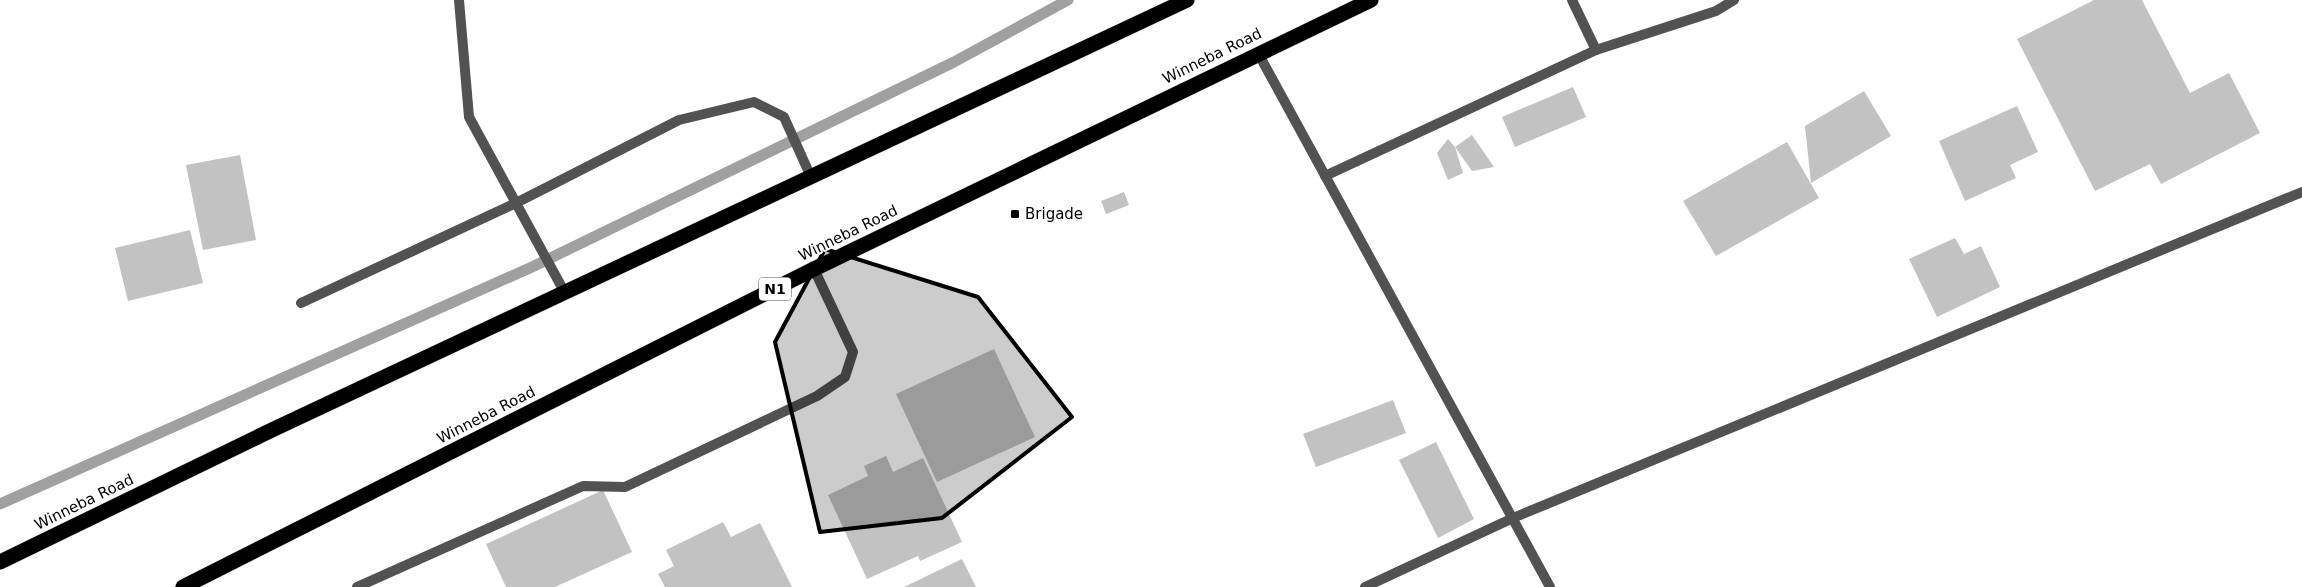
<svg xmlns="http://www.w3.org/2000/svg" width="2302" height="587" viewBox="0 0 2302 587" font-family="'DejaVu Sans',sans-serif">
<rect width="100%" height="100%" fill="#fff"/>
<g fill="none" stroke-linecap="round" stroke-linejoin="round">
<path stroke="#a0a0a0" stroke-width="11" d="M0 504 532 267 954 62 1068 0"/>
</g>
<g fill="#c2c2c2">
<path d="M2094 0H2142L2190 93 2229 73 2260 133 2161 184 2150 164 2095 191 2017 39Z"/>
<path d="M1573 87 1586 117 1515 147 1502 117Z"/>
<path d="M1864 91 1891 136 1811 183 1805 126Z"/>
<path d="M2017 106 2038 152 2010 165 2016 178 1965 201 1939 141Z"/>
<path d="M1472 135 1494 167 1472 171 1455 147Z"/>
<path d="M1448 139 1455 147 1463 173 1448 180 1437 153Z"/>
<path d="M1787 142 1819 198 1716 256 1683 201Z"/>
<path d="M240 155 256 240 203 250 186 165Z"/>
<path d="M1124 192 1129 205 1106 214 1101 201Z"/>
<path d="M190 230 203 283 128 301 115 248Z"/>
<path d="M1955 238 1964 254 1981 246 2000 287 1937 317 1909 259Z"/>
<path d="M994 349 1035 437 937 482 896 394Z"/>
<path d="M1393 400 1406 433 1316 467 1303 434Z"/>
<path d="M1436 442 1474 519 1438 538 1399 460Z"/>
<path d="M886 456 893 472 923 458 962 542 920 561 918 556 867 579 828 495 868 476 864 466Z"/>
<path d="M603 490 632 552 555 587H506L486 544Z"/>
<path d="M723 522 731 537 760 523 792 587H665L658 574 674 566 666 550Z"/>
<path d="M962 559 976 587H904Z"/>
</g>
<g fill="none" stroke-linecap="round" stroke-linejoin="round">
<defs>
<g id="highway">
<path d="M0 562 274 429 1187 0"/>
<path d="M183 587 814 269 1371 0"/>
</g>
</defs>
<use href="#highway" stroke="#dbdbdb" stroke-width="16"/>
<g stroke="#525252" stroke-width="10">
<path d="M459 0 469 117 565 293"/>
<path d="M1572 0 1596 50"/>
<path d="M1325 176 1596 50 1716 11 1734 0"/>
<path d="M301 303 516 203 679 120 754 102 784 117 811 177"/>
<path d="M357 587 583 486 625 487 817 396 845 377 853 352 814 269"/>
</g>
<g stroke="#525252" stroke-width="10">
<path d="M1258 53 1550 587"/>
<path d="M1365 587 1513 518 2302 192"/>
</g>
<use href="#highway" stroke="#000" stroke-width="15"/>
</g>
<path fill="#000" fill-opacity="0.2" stroke="#000" stroke-width="4" stroke-linejoin="round" d="M825 249 978 297 1072 417 942 518 820 532 775 342Z"/>
<rect fill="#000" stroke="#fff" stroke-width="2" x="1010" y="209" width="10" height="10" rx="2.5"/>
<g text-anchor="middle" dominant-baseline="central" stroke-width="4" stroke-linejoin="round" paint-order="stroke">
<rect fill="#fff" stroke="#4c4c4c" stroke-width="1" x="759" y="277.5" width="32" height="23" rx="4"/>
<g font-size="14" font-weight="bold" fill="#000">
<text x="775" y="289">N1</text>
</g>
<g font-size="15" fill="#000" stroke="#fff">
<text transform="translate(1212 56) rotate(-26)">Winneba Road</text>
<text transform="translate(848 233) rotate(-26)">Winneba Road</text>
<text transform="translate(486 415) rotate(-27)">Winneba Road</text>
<text transform="translate(84 502) rotate(-26)">Winneba Road</text>
</g>
<g font-size="15" fill="#000" stroke="#fff" text-anchor="start">
<text x="1025" y="214">Brigade</text>
</g>
</g>
</svg>
